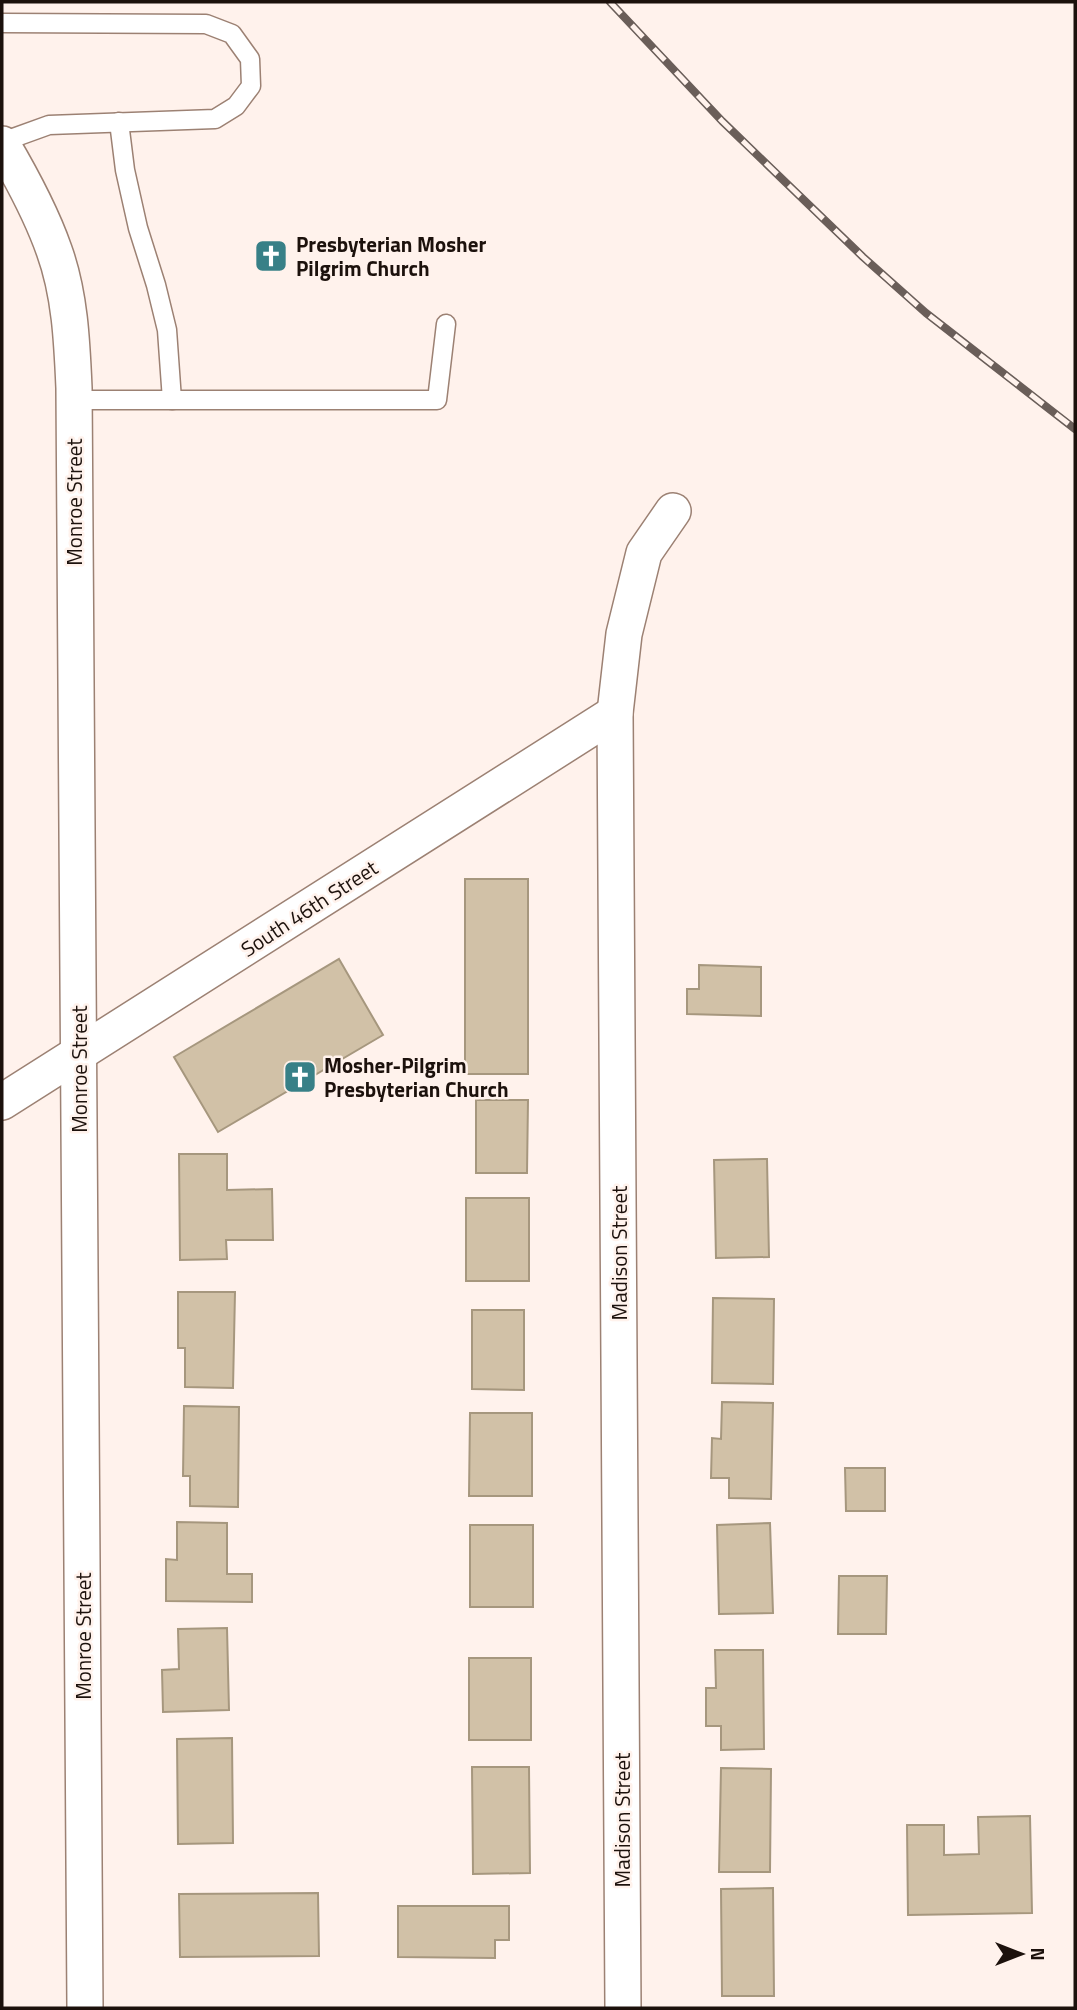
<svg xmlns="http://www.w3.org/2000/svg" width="1077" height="2010" viewBox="0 0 1077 2010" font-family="'Titillium Web',sans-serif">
<rect width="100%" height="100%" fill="#fff2ec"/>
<g fill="#d1c1a7" stroke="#a6977e" stroke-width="2">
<rect x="465" y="879" width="63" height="195"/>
<path d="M339 959 383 1035 218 1132 174 1057Z"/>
<path d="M699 965 761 967V1016L687 1014V989H699Z"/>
<path d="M476 1100H528L527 1173H476Z"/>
<path d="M179 1154H227V1190L272 1189 273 1240H226L227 1259 180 1260Z"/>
<path d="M767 1159 769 1257 716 1258 714 1160Z"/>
<rect x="466" y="1198" width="63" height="83"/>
<path d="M178 1292H235L233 1388 185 1387V1348H178Z"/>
<path d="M713 1298 774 1299 773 1384 712 1383Z"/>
<path d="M472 1310H524V1390L472 1389Z"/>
<path d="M722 1402 773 1403 771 1499 729 1498V1478H711L712 1438 721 1439Z"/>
<path d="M184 1406 239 1407 238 1507 190 1506V1476H183Z"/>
<path d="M470 1413H532V1496H469Z"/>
<path d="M845 1468H885V1511H846Z"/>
<path d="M177 1522 227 1523V1574H252V1602L166 1601V1559L177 1560Z"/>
<path d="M770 1523 773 1613 719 1614 717 1525Z"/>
<rect x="470" y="1525" width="63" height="82"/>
<path d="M839 1576H887L886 1634H838Z"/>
<path d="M227 1628 229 1710 163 1712 162 1670 179 1669 178 1629Z"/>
<path d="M715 1650H763L764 1749 721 1750V1726H706V1688H716Z"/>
<rect x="469" y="1658" width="62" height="82"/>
<path d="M232 1738 233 1843 178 1844 177 1739Z"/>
<path d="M472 1767H529L530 1873 473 1874Z"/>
<path d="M721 1768 771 1769 770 1872H719Z"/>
<path d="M1030 1816 1032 1913 908 1915 907 1825H944V1855L979 1854 978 1817Z"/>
<path d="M773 1888 774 1996H722L721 1889Z"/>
<path d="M318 1893 319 1956 180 1957 179 1894Z"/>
<path d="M398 1906H509V1940H495V1958L398 1957Z"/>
</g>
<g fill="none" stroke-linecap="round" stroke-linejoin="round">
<defs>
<g id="service">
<path d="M2 23 206 24 232 34 250 59 251 86 236 106 215 119 49 125 2 142"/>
<path d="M119 122 125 170 138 228 156 285 167 330 172 400"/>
<path d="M74 400H437L446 324"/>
</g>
<g id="minor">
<path d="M2 144C22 178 41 213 54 250 70 294 72 342 74 388L85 2008"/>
<path d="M2 1102 615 713"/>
<path d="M623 2008 615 713 624 634 644 553 673 511"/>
</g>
</defs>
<use href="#service" stroke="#9c8173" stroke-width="21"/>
<use href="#minor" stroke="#9c8173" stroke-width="38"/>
<use href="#service" stroke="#fff" stroke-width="18"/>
<use href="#minor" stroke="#fff" stroke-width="35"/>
<defs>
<path id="rail" d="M610 2 722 121 863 257 926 313 1075 429"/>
</defs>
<use href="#rail" stroke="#6a5e59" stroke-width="8"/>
<use href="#rail" stroke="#fff2ec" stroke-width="5" stroke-dasharray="16" stroke-linecap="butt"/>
</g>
<defs>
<symbol id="church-square" viewBox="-11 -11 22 22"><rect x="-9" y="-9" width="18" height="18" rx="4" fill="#388087" stroke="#fff2ec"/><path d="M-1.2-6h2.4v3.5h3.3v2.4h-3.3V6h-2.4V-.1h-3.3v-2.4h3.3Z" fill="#fff"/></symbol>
</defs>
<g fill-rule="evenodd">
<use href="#church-square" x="252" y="237" width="38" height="38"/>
<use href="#church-square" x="281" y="1058" width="38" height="38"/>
</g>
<g text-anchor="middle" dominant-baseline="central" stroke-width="5" stroke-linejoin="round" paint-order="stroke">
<g font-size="21" font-weight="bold" fill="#1c110c" stroke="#fff2ec" text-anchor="start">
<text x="296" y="244">Presbyterian Mosher<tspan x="296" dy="24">Pilgrim Church</tspan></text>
<text x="324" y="1065">Mosher-Pilgrim<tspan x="324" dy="24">Presbyterian Church</tspan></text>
</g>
<g font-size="21" fill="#1c110c" stroke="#fff2ec">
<text transform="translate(74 502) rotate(-90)">Monroe Street</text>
<text transform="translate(309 908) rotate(-33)">South 46th Street</text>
<text transform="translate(79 1069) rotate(-90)">Monroe Street</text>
<text transform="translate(619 1253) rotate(-90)">Madison Street</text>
<text transform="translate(83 1636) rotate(-90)">Monroe Street</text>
<text transform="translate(622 1820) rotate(-90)">Madison Street</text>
</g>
</g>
<rect width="1077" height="2010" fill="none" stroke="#1c110c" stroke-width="7"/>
<g transform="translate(1021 1954) rotate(90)" stroke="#fff2ec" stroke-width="5" paint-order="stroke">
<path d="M0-5L12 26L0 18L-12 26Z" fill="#1c110c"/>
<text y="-10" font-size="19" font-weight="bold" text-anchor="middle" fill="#1c110c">N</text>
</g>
</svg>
